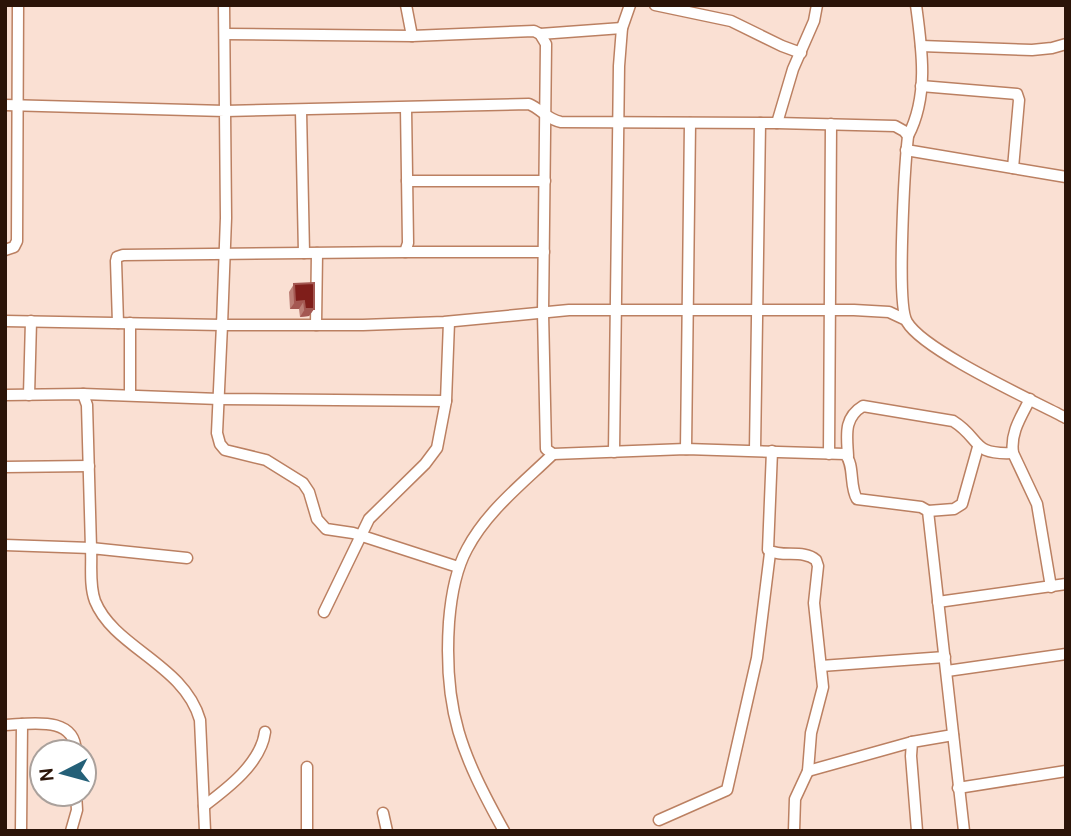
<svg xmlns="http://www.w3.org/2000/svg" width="1071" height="836" viewBox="0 0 1071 836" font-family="Cabin,sans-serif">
<rect width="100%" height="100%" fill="#fae0d3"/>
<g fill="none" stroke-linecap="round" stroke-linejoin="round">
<defs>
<g id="minor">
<path d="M224 5 225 111 529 104C541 109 548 120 561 122L777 123 895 126 904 131 908 136C905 164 896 304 907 322 924 351 1032 400 1066 418"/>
<path d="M406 5 412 36"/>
<path d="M655 5 731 21 782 46 801 53"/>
<path d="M225 34 412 36 534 31 540 34 546 44 543 313 546 449 553 454 686 449 845 454C855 465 849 486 857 499L921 507 928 511 964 831"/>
<path d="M540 34 622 28"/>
<path d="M921 46 1032 50 1052 48 1066 44"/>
<path d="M921 86 1017 94 1019 100 1013 168"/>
<path d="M5 105 225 111 226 218 222 325 5 321"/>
<path d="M301 111 304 253"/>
<path d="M777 123 793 69 814 21 817 5"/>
<path d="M908 136C929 96 922 49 916 5"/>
<path d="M906 150 1066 177"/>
<path d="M407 181H545"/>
<path d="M5 250 14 247 17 241 18 5"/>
<path d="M405 252H544"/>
<path d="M118 323 116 261 117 257 123 255 405 252 408 243 406 108"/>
<path d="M316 325 317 253"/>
<path d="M83 394 219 399 446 401"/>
<path d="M130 394V323"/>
<path d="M5 395 83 394 87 405 91 548 5 545"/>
<path d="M29 395 31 321"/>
<path d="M1030 399C1021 417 1010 433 1013 453L1037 504 1051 587"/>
<path d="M686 449 690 123"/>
<path d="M755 450 760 123"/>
<path d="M772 451 768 550C782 558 803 549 816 560L818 566 814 603 823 687 811 733 808 771 795 799 794 831"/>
<path d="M614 452 619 66 622 28 630 5"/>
<path d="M829 454 831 124"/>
<path d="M848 456C847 436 843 418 863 406L953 421C982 439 970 455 1013 453"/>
<path d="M5 467 89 466"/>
<path d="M928 511 954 509 962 504 978 447"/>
<path d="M187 558 91 548C92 565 89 585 95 601 114 648 184 664 200 720L205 831"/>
<path d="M458 567 353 533 326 529 317 519 309 492 303 483 266 460 225 450 220 444 217 433 222 325H363L444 322 569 310H854L889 312 904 319"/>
<path d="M938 602 1066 584"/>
<path d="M324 612 369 519 425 464 437 448 446 401 449 322"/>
<path d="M821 666 945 657"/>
<path d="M947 671 1066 654"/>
<path d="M5 725C31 724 75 715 76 752"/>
<path d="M808 771 912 742"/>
<path d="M958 788 1066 771"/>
<path d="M204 806C228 788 261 763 265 732"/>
<path d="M383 813 387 831"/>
<path d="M659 820 727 790 757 658 770 553"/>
<path d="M21 831 22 724"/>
<path d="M71 831 77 810 76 794"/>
<path d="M307 831V767"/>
<path d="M504 831C462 755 443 711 449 622 451 597 455 571 467 549 487 511 522 484 553 454"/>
<path d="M917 831 911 756 912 742 953 735"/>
</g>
</defs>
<use href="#minor" stroke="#bb8062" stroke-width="13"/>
<use href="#minor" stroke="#fff" stroke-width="10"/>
</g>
<path fill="#bc7f76" d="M294 284 314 309 309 316 300 317 299 309H290L289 292Z"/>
<g fill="#a45852">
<path d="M304 301 299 309H290L295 302Z"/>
<path d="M305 309H314L309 316 300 317Z"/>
</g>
<path fill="#7f1e1a" stroke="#a45852" stroke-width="2" d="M314 283V309H305L304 301 295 302 294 284Z"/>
<rect width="1071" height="836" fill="none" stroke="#2b1408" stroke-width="14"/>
<g transform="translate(63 773) rotate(264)"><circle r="33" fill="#ffffff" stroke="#aaa19c" stroke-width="2"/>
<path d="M0-5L12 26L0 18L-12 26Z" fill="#246078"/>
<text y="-10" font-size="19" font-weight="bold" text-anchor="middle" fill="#2b1408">N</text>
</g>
</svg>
